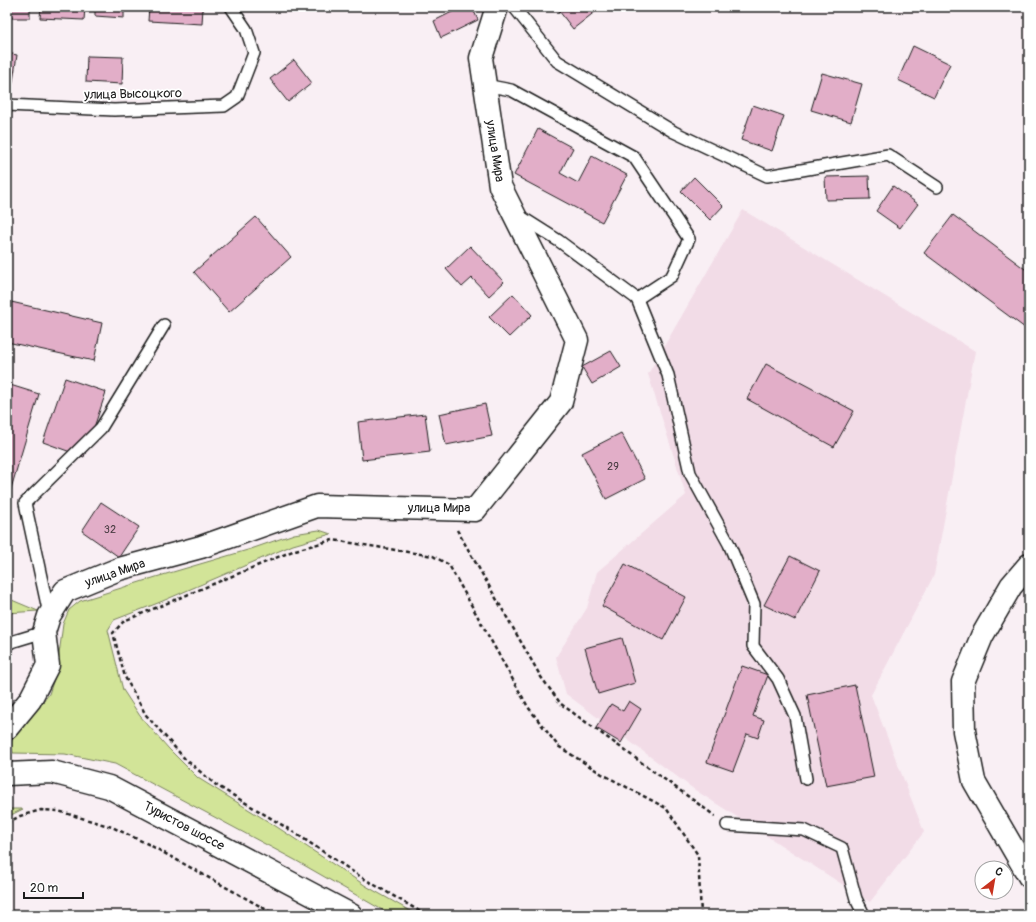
<svg xmlns="http://www.w3.org/2000/svg" width="1036" height="922" viewBox="0 0 1036 922" font-family="Pangolin,sans-serif">
<rect width="100%" height="100%" fill="#f9eff4"/>
<filter id="ink" filterUnits="userSpaceOnUse"><feTurbulence type="fractalNoise" baseFrequency=".025" numOctaves="2"/><feDisplacementMap in="SourceGraphic" scale="8" xChannelSelector="R" yChannelSelector="G"/><feConvolveMatrix kernelMatrix="1 2 1 2 8 2 1 2 1" color-interpolation-filters="sRGB"/></filter>
<g filter="url(#ink)">
<path fill="#f2dce7" d="M743 210 975 351 934 575 871 695 924 832 870 902 695 790 566 694 556 657 587 608 597 572 686 495 648 374Z"/>
<g fill="#d2e498" stroke="#77805a">
<path d="M319 530 331 534 293 545 158 603 114 620 108 630 123 690 140 716 169 749 198 778 277 827 366 886 417 915H391L295 860 115 764 65 754 13 753 11 745 12 740 36 711 49 694 57 670 63 624 69 610 80 601 156 577 251 549 294 534Z"/>
<path d="M7 598 38 611 7 613Z"/>
<path d="M7 809H23L7 817Z"/>
</g>
<g fill="#e2aec8" stroke="#1c1c1c">
<rect x="7" y="7" width="23" height="11"/>
<path d="M41 7H85L84 20 40 18Z"/>
<path d="M95 7H124V18L95 16Z"/>
<path d="M149 7H203L202 24 148 21Z"/>
<path d="M452 7H472L478 20 441 38 434 21 454 11Z"/>
<path d="M556 7H601L573 29Z"/>
<path d="M913 46 950 64 934 97 898 80Z"/>
<path d="M7 53 17 55 12 88 7 87Z"/>
<path d="M87 56 123 57 122 84 86 82Z"/>
<path d="M294 60 312 83 288 102 270 79Z"/>
<path d="M822 73 862 84 851 122 811 110Z"/>
<path d="M753 105 784 116 772 151 741 140Z"/>
<path d="M538 129 573 148 560 173 578 183 592 156 627 175 602 222 514 175Z"/>
<path d="M869 176 870 199 826 200 825 177Z"/>
<path d="M694 177 723 206 710 220 681 191Z"/>
<path d="M893 186 918 204 900 228 876 211Z"/>
<path d="M953 215 1029 272V331L924 253Z"/>
<path d="M256 217 291 257 229 312 194 272Z"/>
<path d="M470 246 504 282 489 296 472 278 462 287 446 269Z"/>
<path d="M513 294 532 315 509 337 489 317Z"/>
<path d="M7 301 102 323 94 361 7 342Z"/>
<path d="M611 351 621 367 592 384 582 367Z"/>
<path d="M766 364 854 411 834 447 747 399Z"/>
<path d="M65 378 106 392 84 457 43 442Z"/>
<path d="M7 384 39 394 7 502Z"/>
<path d="M485 404 492 436 446 445 439 414Z"/>
<path d="M425 414 430 452 362 460 358 422Z"/>
<path d="M621 433 645 479 606 499 582 453Z"/>
<path d="M101 502 139 527 119 557 82 531Z"/>
<path d="M790 556 820 571 795 620 764 605Z"/>
<path d="M625 564 686 597 663 640 602 606Z"/>
<path d="M622 638 635 683 598 694 585 648Z"/>
<path d="M742 666 768 675 753 716 764 720 758 738 747 734 733 771 707 762Z"/>
<path d="M855 685 874 777 826 786 807 695Z"/>
<path d="M629 701 641 709 621 743 596 728 611 704 623 711Z"/>
</g>
<g fill="none" stroke-linecap="round" stroke-linejoin="round">
<defs>
<g id="lane">
<path d="M514 7 557 61 674 132 767 176 888 155 937 187"/>
<path d="M485 85 511 90 634 157 689 239 672 276 637 299"/>
<path d="M7 105 114 110 224 106 237 97 254 53 246 29 231 7"/>
<path d="M518 215 559 241 637 299 668 375 690 473 729 544 754 604 753 646 778 679 795 716 806 779"/>
<path d="M49 614 25 503 101 428 164 325"/>
<path d="M7 645 11 642 44 632"/>
<path d="M727 825 804 830 842 848 856 899 864 915"/>
</g>
<path id="street" d="M7 728 30 700 48 665 44 632 49 616 65 591 119 569 201 547 317 506 475 510 561 402 577 340 500 186 481 58 497 7"/>
<g id="secondary">
<path d="M1029 565 1011 586 982 636 963 682 964 731 974 781 1029 876"/>
<path d="M7 774 52 772 109 787 351 915"/>
</g>
</defs>
<use href="#lane" stroke="#1c1c1c" stroke-width="14"/>
<use href="#street" stroke="#1c1c1c" stroke-width="25"/>
<use href="#secondary" stroke="#1c1c1c" stroke-width="25"/>
<g stroke="#1c1c1c" stroke-width="2.5" stroke-dasharray="4 3" stroke-linecap="butt">
<path d="M457 530 541 677 561 704 715 816"/>
<path d="M7 823 20 816 41 810 58 811 112 827 148 844 276 915"/>
<path d="M426 915 361 877 292 831 216 785 185 759 146 715 125 677 113 633 124 621 295 550 333 540 433 556 449 565 528 707 558 746 602 774 666 808 698 855 701 915"/>
</g>
<use href="#lane" stroke="#fff" stroke-width="11"/>
<use href="#street" stroke="#fff" stroke-width="22"/>
<use href="#secondary" stroke="#fff" stroke-width="22"/>
</g>
</g>
<g text-anchor="middle" dominant-baseline="central" stroke-width="3.5" stroke-linejoin="round" paint-order="stroke">
<g font-size="11" fill="#4e4047">
<text x="613" y="466">29</text>
<text x="110" y="529">32</text>
</g>
<g font-size="13" fill="#1c1c1c" stroke="#fff">
<text transform="translate(133 94) rotate(-1)">улица Высоцкого</text>
<text transform="translate(495 151) rotate(81)">улица Мира</text>
<text x="439" y="508">улица Мира</text>
<text transform="translate(115 573) rotate(-19)">улица Мира</text>
<text transform="translate(184 826) rotate(28)">Туристов шоссе</text>
</g>
</g>
<rect width="1036" height="922" fill="none" stroke="#fff" stroke-width="24"/>
<rect x="12" y="12" width="1012" height="898" fill="none" stroke="#1c1c1c" stroke-width="1.5" filter="url(#ink)"/>
<g transform="translate(994 880) rotate(31)"><circle r="19" fill="#ffffff" stroke="#a4a4a4"/>
<path d="M0-3L7 15L0 10L-7 15Z" fill="#c8321e"/>
<text y="-6" font-size="11" font-weight="bold" text-anchor="middle" fill="#1c1c1c">С</text>
</g>
<path d="M24 892v6h59v-6" fill="none" stroke="#1c1c1c" stroke-width="2"/>
<text x="30" y="892" font-size="12" fill="#1c1c1c" stroke="#ffffff" stroke-width="3" paint-order="stroke">20 m</text>
</svg>
